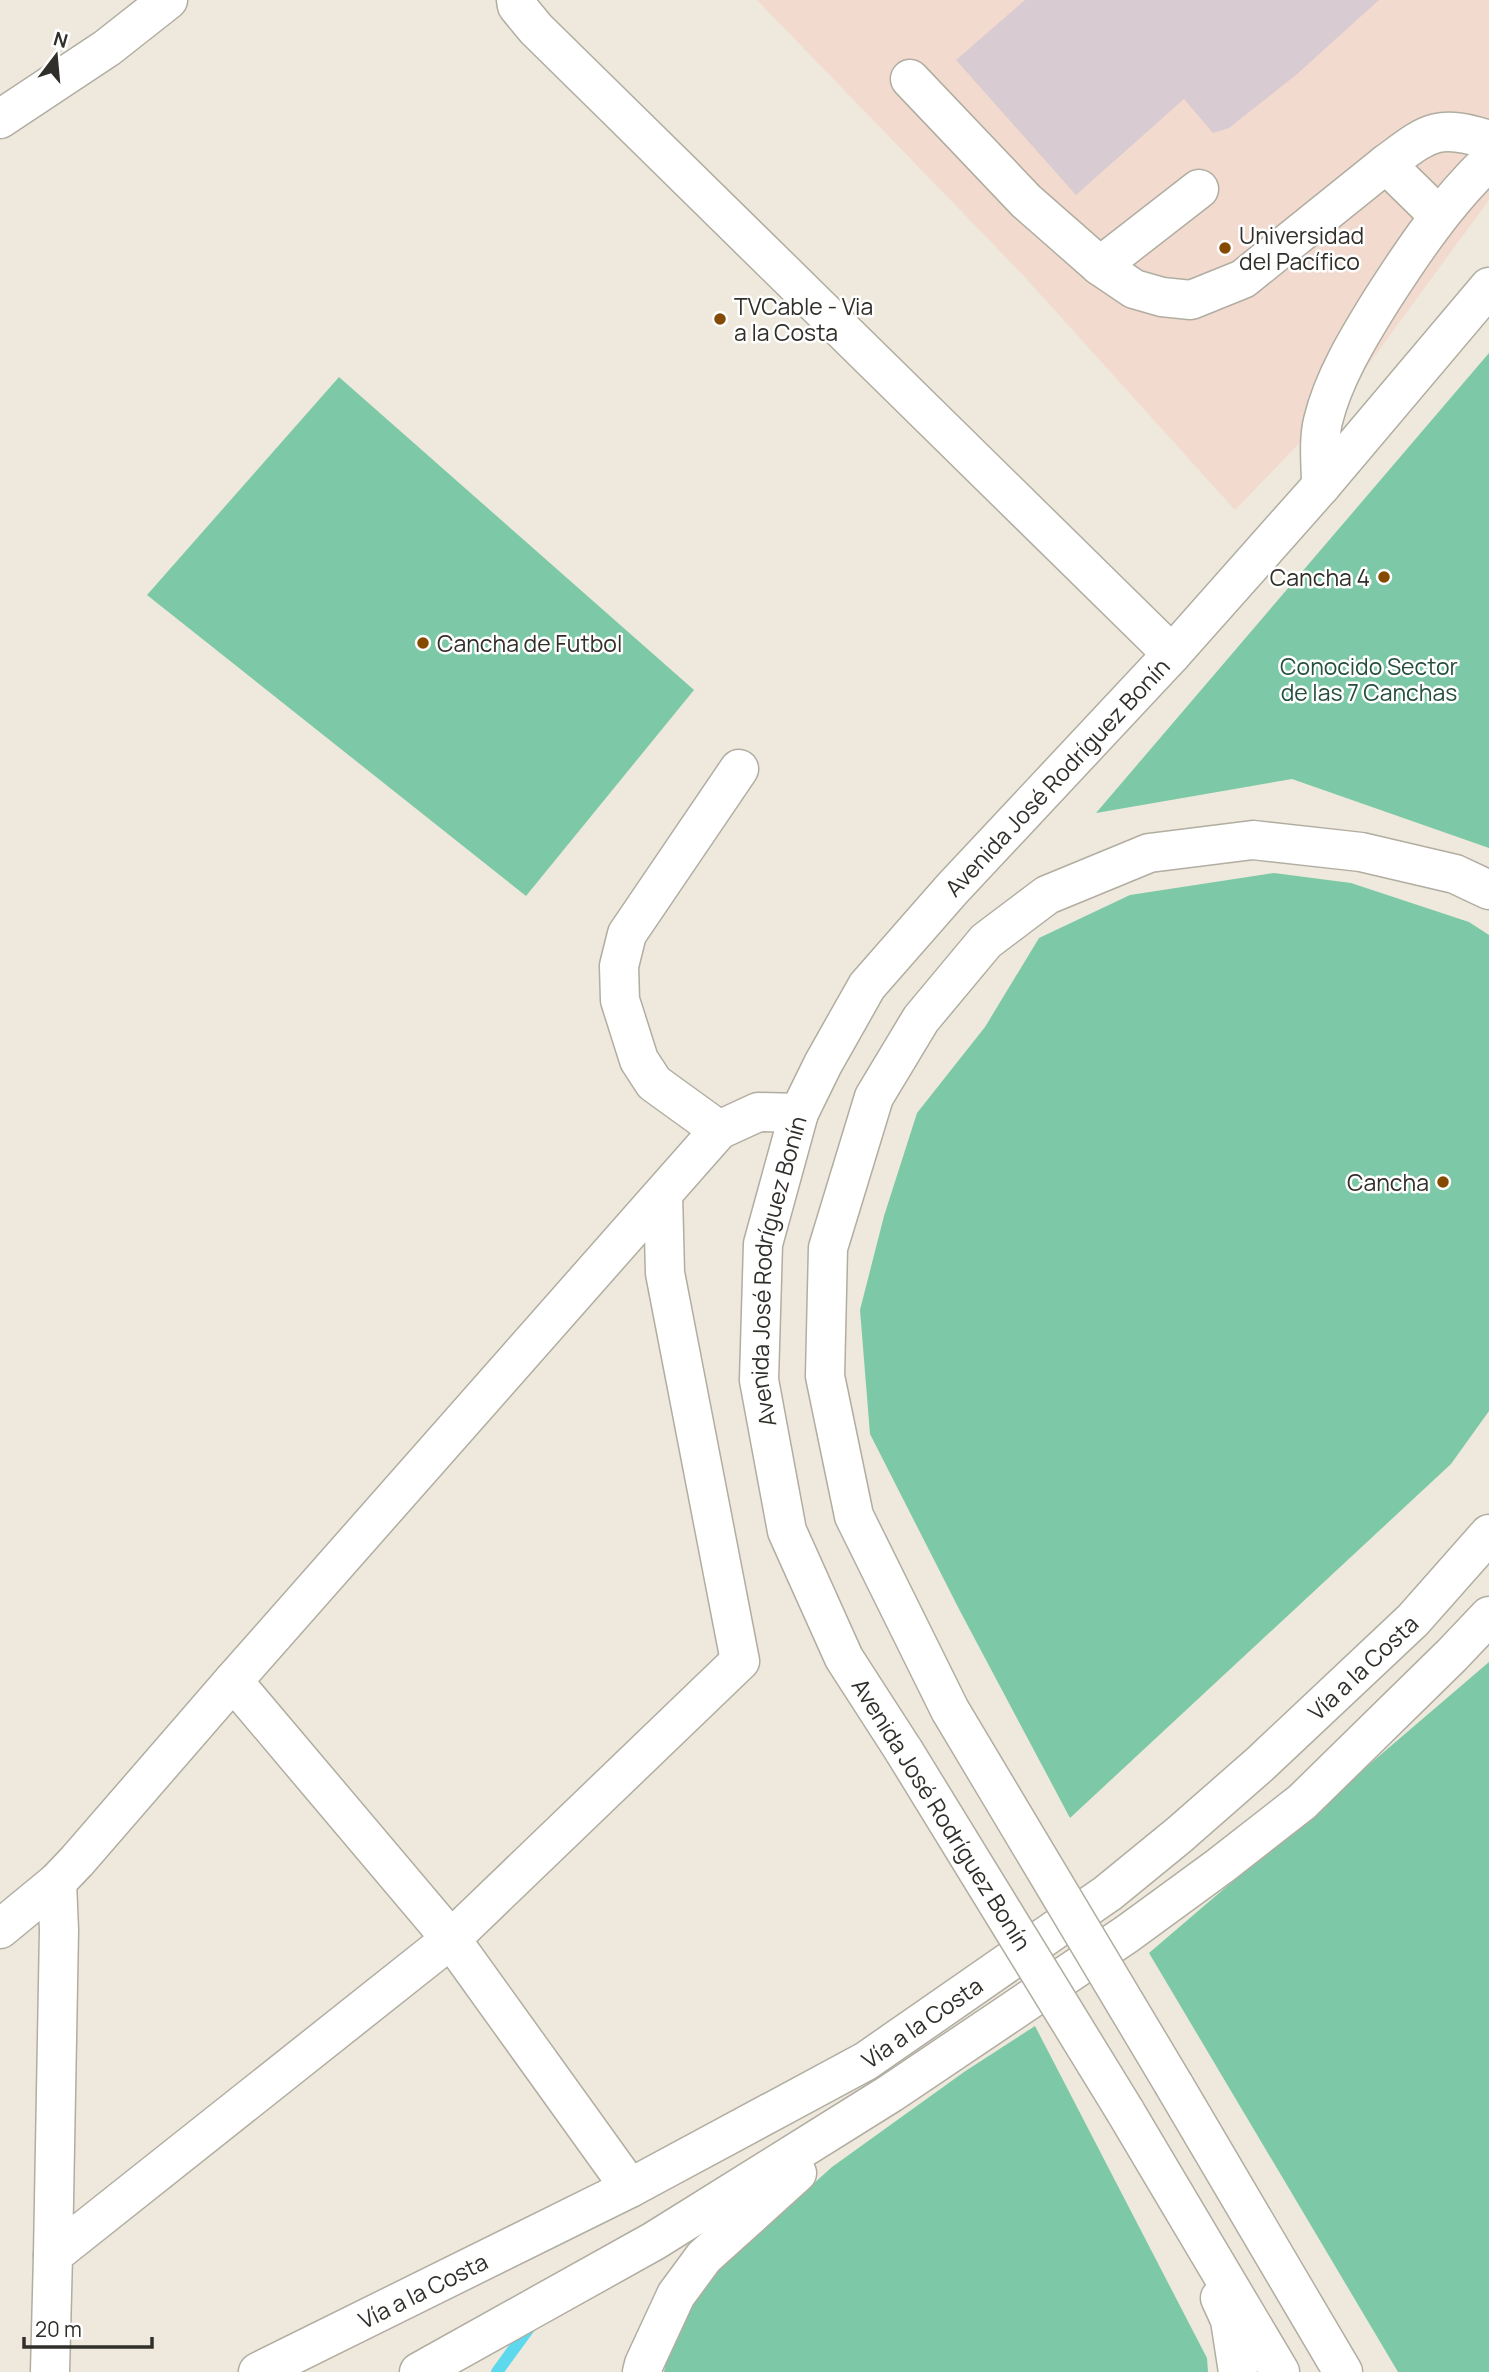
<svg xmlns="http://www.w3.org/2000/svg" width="1489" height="2372" viewBox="0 0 1489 2372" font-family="Manrope,sans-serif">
<rect width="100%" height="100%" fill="#eee9dc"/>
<path fill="#f2dacf" d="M757 0H1489V200L1346 395 1235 510 1021 273Z"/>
<g fill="#7dc9a7">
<path d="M1489 353V848L1292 779 1096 813Z"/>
<path d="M339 377 694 690 526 896 147 595Z"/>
<path d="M1274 873 1351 883 1469 922 1489 935V1411L1451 1464 1070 1818 960 1611 870 1434 860 1310 884 1216 917 1113 985 1027 1039 938 1130 895Z"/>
<path d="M1489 1662V2372H1398L1149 1953Z"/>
<path d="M1035 2026 1207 2358 1208 2372H664L671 2337 707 2279 832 2167 964 2072Z"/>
</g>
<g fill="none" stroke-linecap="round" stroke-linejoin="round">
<path stroke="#5dd8ed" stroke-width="12" d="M497 2372 532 2324"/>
</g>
<path fill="#d9cbd2" d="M1025 0H1379L1296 75 1229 128 1213 133 1184 99 1076 195 956 60Z"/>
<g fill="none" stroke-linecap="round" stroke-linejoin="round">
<defs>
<g id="minor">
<path d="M516 0 517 6 536 29 1172 654"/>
<path d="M910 79 1026 201 1100 266 1134 289 1162 297 1191 300 1243 279 1386 164"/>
<path d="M1439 216 1386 164C1428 133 1436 123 1489 140"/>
<path d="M1100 266 1199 189"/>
<path d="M1321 486C1321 465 1318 441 1323 421 1333 379 1358 338 1381 301 1413 251 1446 202 1489 161"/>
<path d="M719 1130 654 1083 639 1060 620 1000 619 966 627 934 739 769"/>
<path d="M233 1681 451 1939 630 2188"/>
<path d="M53 2255 59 1930 57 1882"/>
<path d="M50 2372 53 2255 451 1939 740 1661 665 1273 663 1194"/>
</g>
<g id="major">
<path d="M950 1710 854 1516 825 1376 828 1248 874 1097 921 1019 986 941 1047 895 1149 853 1253 840 1361 852 1455 874 1489 890"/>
<path id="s1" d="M904 1751 844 1658 787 1531 759 1380 763 1244 799 1113 823 1064 867 986 952 889 1172 654 1321 486 1489 287"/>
<path d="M0 1929 57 1882 77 1861 233 1681 719 1130 758 1112 799 1113"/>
<path d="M1174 2085 1343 2372"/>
<path d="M1125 2111 1280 2372"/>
<path d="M1220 2298 1230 2320 1238 2372"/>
<path id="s2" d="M258 2372 630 2188 866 2061 1108 1893 1179 1835 1260 1764 1413 1620 1489 1534"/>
<path d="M419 2372 654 2241 891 2093 1127 1934 1220 1866 1302 1802 1452 1655 1489 1616"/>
<path d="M642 2372 644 2364 676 2295 704 2257 797 2173"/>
</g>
<path id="highway" d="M0 119 107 48 168 0"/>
</defs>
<use href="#minor" stroke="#b1ada1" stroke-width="41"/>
<use href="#major" stroke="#b1ada1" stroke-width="41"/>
<use href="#highway" stroke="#b1ada1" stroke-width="41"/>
<use href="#minor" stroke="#fff" stroke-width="38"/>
<use href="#major" stroke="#fff" stroke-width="38"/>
<use href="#highway" stroke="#fff" stroke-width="38"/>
<defs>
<g id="major-bridge">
<path d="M950 1710 1174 2085"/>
<path d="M904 1751 1125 2111"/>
</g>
</defs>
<use href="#major-bridge" stroke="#b1ada1" stroke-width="41" stroke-linecap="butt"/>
<use href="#major-bridge" stroke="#fff" stroke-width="38"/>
</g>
<g fill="#844a00" stroke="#fff" stroke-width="2.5">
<circle cx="1225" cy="248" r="7"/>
<circle cx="720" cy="319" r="7"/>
<circle cx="1384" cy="577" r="7"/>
<circle cx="423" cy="643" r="7"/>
<circle cx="1443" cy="1182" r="7"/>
</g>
<g text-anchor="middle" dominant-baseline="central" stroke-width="5" stroke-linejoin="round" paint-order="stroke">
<g font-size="23" fill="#312f2a" stroke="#fff" text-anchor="start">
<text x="1239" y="235">Universidad<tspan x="1239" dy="26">del Pacífico</tspan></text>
<text x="734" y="306">TVCable - Via<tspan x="734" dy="26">a la Costa</tspan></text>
<text x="1370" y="577" text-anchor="end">Cancha 4</text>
<text x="437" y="643">Cancha de Futbol</text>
<text x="1429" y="1182" text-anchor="end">Cancha</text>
</g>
<g font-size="23" fill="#254f3d" stroke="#fff">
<text x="1369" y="666">Conocido Sector<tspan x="1369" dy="26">de las 7 Canchas</tspan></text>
</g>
<g font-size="23" fill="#312f2a" stroke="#fff">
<text stroke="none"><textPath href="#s1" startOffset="1102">Avenida José Rodríguez Bonín</textPath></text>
<text stroke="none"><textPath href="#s1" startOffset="514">Avenida José Rodríguez Bonín</textPath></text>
<text stroke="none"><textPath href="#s2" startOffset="1318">Vía a la Costa</textPath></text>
<text transform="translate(942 1814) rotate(58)">Avenida José Rodríguez Bonín</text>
<text stroke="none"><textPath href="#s2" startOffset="751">Vía a la Costa</textPath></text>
<text stroke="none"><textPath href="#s2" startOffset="184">Vía a la Costa</textPath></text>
</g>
</g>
<g transform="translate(56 56) rotate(16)" stroke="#ffffff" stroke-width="5" paint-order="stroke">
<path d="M0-5L12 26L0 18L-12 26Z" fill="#312f2a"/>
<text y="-10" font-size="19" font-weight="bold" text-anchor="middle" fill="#312f2a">N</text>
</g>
<path d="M24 2337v10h128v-10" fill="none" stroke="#312f2a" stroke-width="3.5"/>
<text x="35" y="2337" font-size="21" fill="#312f2a" stroke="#ffffff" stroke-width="5" paint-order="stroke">20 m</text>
</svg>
